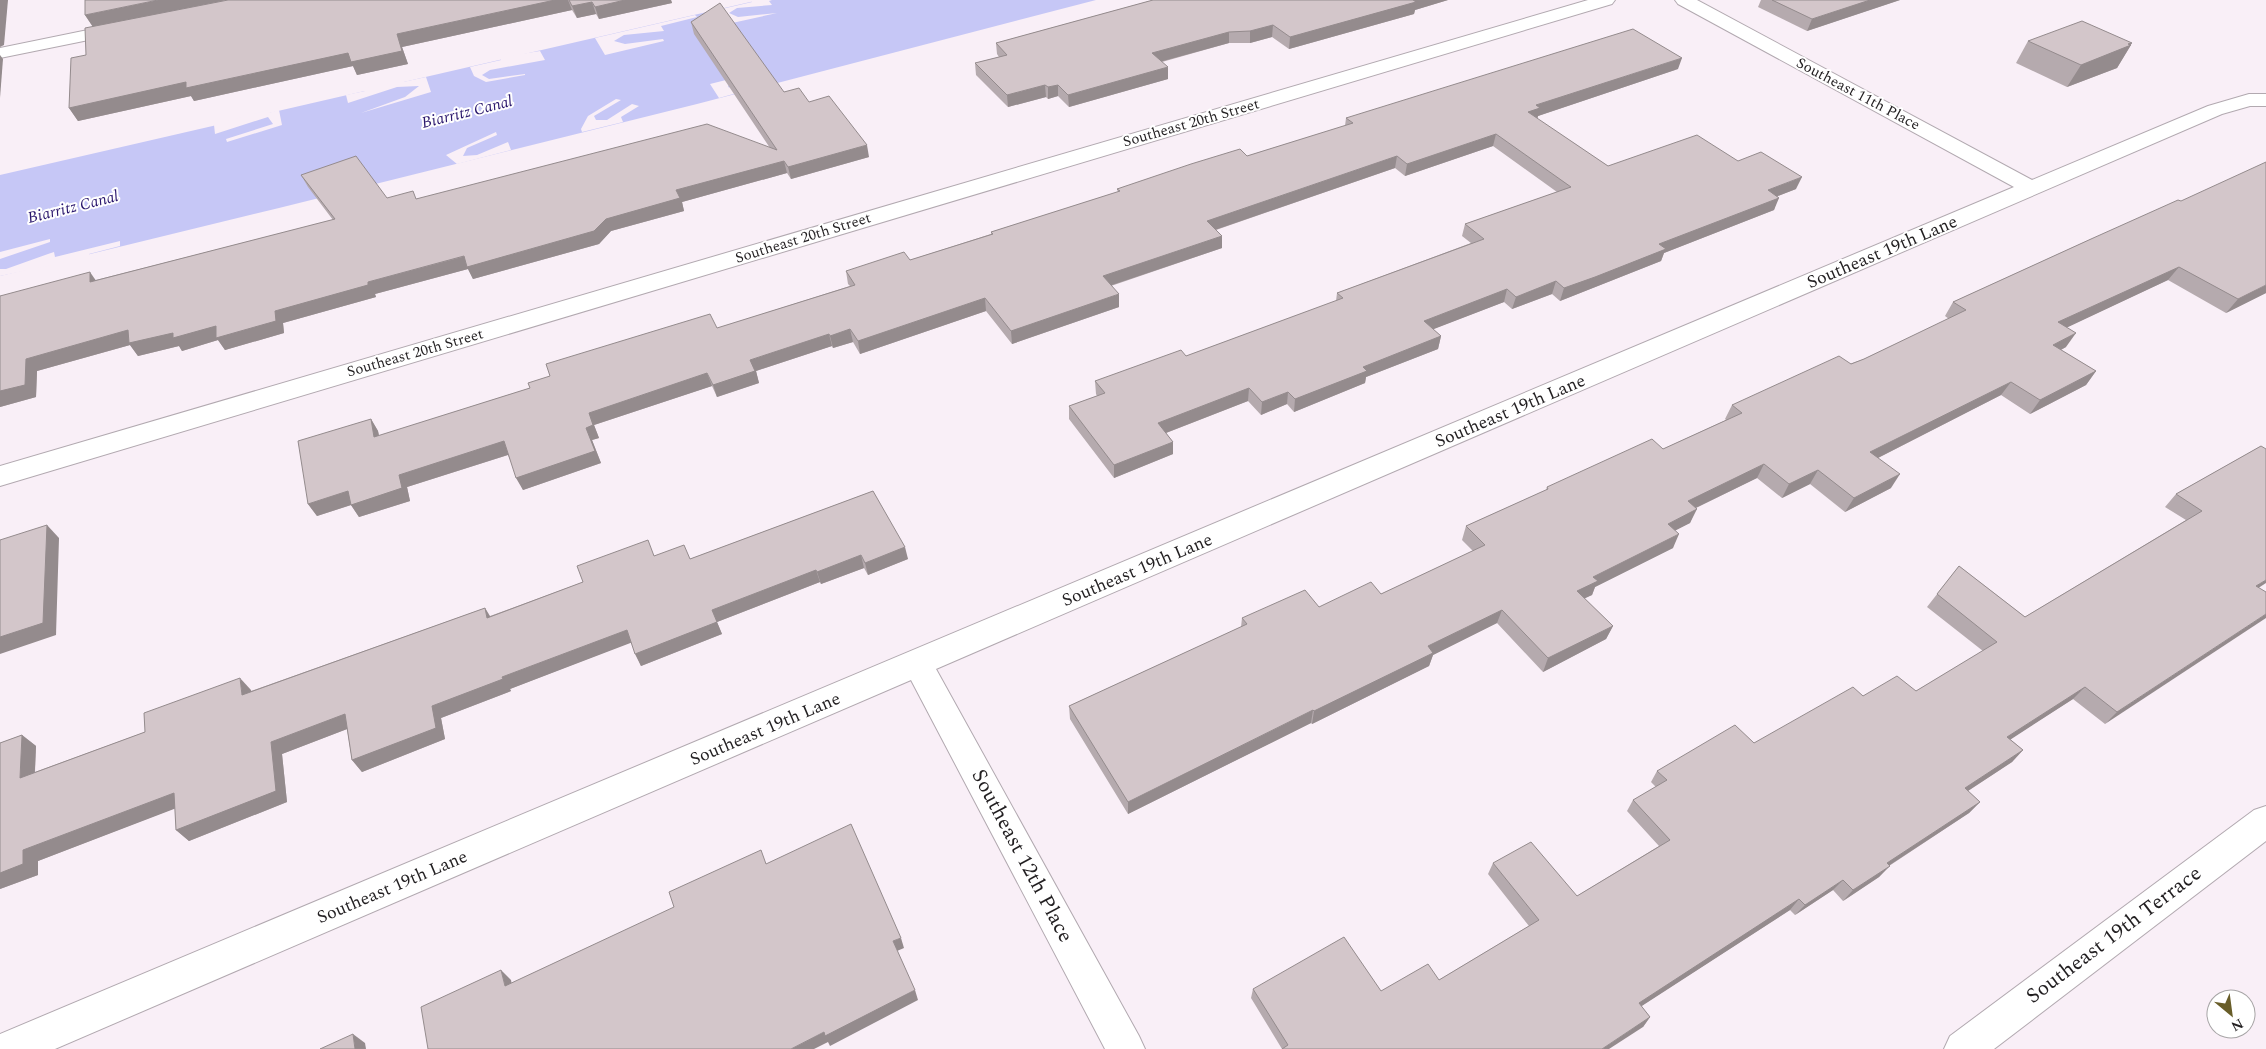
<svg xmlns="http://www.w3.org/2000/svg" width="2266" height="1049" viewBox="0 0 2266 1049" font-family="Spectral,serif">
<rect width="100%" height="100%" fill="#f9eff7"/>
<path fill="#c6c7f6" d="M759 0H1096L697 104 279 208 0 276V175Z"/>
<g fill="#f9eff7">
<path d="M751 0H772L769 1 772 5 737 8 729 13 738 17 777 13 723 25 713 11 752 2Z"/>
<path d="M695 15 697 17 661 26 664 31 624 35 614 41 625 44 663 39 664 41 605 55 595 38Z"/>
<path d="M540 51 545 60 490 70 482 75 489 79 525 74V75L486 82 474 76 470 67 501 60V57Z"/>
<path d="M758 72 730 82 728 87 744 91 719 98 710 84Z"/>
<path d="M426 77 431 92 361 113 405 97 419 86 397 87 348 103 346 95 365 91 364 88 402 80 403 82Z"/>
<path d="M616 99 621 100 594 116 596 120H607L632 104 639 106 621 117 623 122 582 132 581 129 588 116Z"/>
<path d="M268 110V113L279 110 282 125 227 142 226 139 273 124 268 117 215 134 214 125Z"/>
<path d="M496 132 497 135 467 148 463 156 477 155 508 142 511 150 457 164 446 155Z"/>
<path d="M50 239V242L0 259V252Z"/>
<path d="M120 241V246L89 254V257L0 276V269H6L48 254 54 252 55 257Z"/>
</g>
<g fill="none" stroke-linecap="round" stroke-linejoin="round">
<defs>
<g id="minor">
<path d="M1588 0H1615L1612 4 0 486V466Z"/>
<path d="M1675 0H1697L2032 180 2208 106 2249 94H2266V106H2250L2222 114 936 669 1139 1036 1145 1049H1105L911 680 55 1049H0V1034L2014 187 1678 4Z"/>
<path d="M122 23 128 24 131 28 128 32 0 58V48Z"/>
<path d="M2266 806V841L1994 1049H1944L1950 1036 2254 810Z"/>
</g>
</defs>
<use href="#minor" stroke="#b2a9b0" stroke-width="2"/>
<use href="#minor" fill="#fff" fill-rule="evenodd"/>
</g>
<g fill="#b5aaae">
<path d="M228 0H671L672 3 599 19 596 14 577 18 572 10 402 47 408 64 357 75 353 66 194 101 191 96 78 121 69 108 86 55 93 27 85 15Z"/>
<path d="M1153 0H1448L1415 10 1414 14 1289 49 1272 37 1250 43H1229L1162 62 1168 79 1069 107 1058 96 1048 99 1046 97 1008 107 976 75 975 63 999 57 997 54 996 43Z"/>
<path d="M1761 0H1900L1807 31 1758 7Z"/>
<path d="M691 22 784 92 809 102 869 157 791 179 787 173 682 202 684 211 611 231 599 244 473 279 468 269 375 294 376 297 283 323 284 333 225 350 218 340 182 351 179 346 138 356 130 345 37 371 36 397 0 407V296L96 280 333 220 308 187 301 175 387 198 417 199 770 148 694 34Z"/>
<path d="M2028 41 2132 43 2117 68 2067 87 2016 63Z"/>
<path d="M1678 69 1538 116 1537 119 1608 166 1738 161 1796 189 1778 196 1774 210 1664 253 1661 261 1560 301 1552 294 1512 309 1504 302 1433 329 1441 336 1438 349 1366 377 1365 383 1294 412 1287 404 1261 415 1248 401 1166 433 1173 442V454L1114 478 1069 419V406L1097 396 1096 394 1095 381 1186 356 1336 301 1337 293 1471 243 1462 236 1465 224 1557 192 1493 146 1405 176 1395 168 1216 230 1222 236V248L1111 286 1119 307 1012 344 986 311 860 354 853 342 833 348 832 346 756 371 759 383 717 397 712 386 594 425 599 438 592 440 601 463 523 490 508 455 407 487 410 501 359 517 351 505 317 516 308 504 371 419 378 431 379 436 850 286 848 284 846 271 910 260 991 234V232L1118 192 1117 189 1247 156 1345 126 1346 118Z"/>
<path d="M2091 239 2266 293 2226 313 2168 280 2067 327 2066 347 2061 350 2096 371 2086 385 2030 414 2001 395 1878 458 1891 488 1845 512 1810 484 1782 498 1757 478 1696 508 1690 523 1675 530 1673 548 1595 587 1592 595 1584 598 1613 626 1606 639 1543 672 1497 623 1433 655 1429 666 1312 724 1311 723 1128 814 1070 719 1069 706 1241 627 1242 618 1319 607 1381 594 1473 551 1462 540 1466 526 1546 490 1547 487 1663 449 1726 420 1725 419 1732 405 1864 359 1949 319 1945 316 1953 302Z"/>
<path d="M2261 446 2259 588 2105 724 2073 699 2010 739 2023 750 2012 762 1968 791 1980 802 1969 813 1889 866 1879 877 1843 901 1833 890 1795 915 1790 910 1641 1006 1650 1017 1643 1027 1282 1049 1251 998 1253 989 1381 991 1439 980 1529 926 1488 874 1493 863 1577 896 1659 846 1627 811 1633 800 1656 787 1651 782 1657 771 1754 743 1863 696 1916 691 1983 651 1927 607 1959 566 2025 617 2186 520 2165 507 2176 494Z"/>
<path d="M873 491 908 559 868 575 864 568 821 584 820 582 717 622 722 634 641 666 631 642 510 689 511 691 441 718 445 739 362 772 352 760 347 729 282 754 287 802 189 841 176 830 175 808 38 861V875L0 889V743L22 735 36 746 35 772 145 732 251 690V691L485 608 490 616 654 556 690 559Z"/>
</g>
<g fill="#948b8d">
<path d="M0 0H8L4 45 0 47Z"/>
<path d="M158 0H227L93 27 85 15Z"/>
<path d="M555 0H568L572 10 402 47 408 64 357 75 353 66 194 101 191 96 78 121 69 108 397 34Z"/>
<path d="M625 0H671L672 3 599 19 595 7Z"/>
<path d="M1412 0H1448L1415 10 1414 14 1289 49 1290 37Z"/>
<path d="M1870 0H1900L1807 31 1812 19Z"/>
<path d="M592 2 596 14 577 18 572 6Z"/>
<path d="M1273 25 1272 37 1250 43V31Z"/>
<path d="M1229 32V43L1152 64V53Z"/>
<path d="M2132 43 2129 46 2131 45 2117 68 2067 87 2081 65Z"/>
<path d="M0 55 3 59 0 98Z"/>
<path d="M1682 58 1678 69 1538 116 1537 120 1528 112 1536 105Z"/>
<path d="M1168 67V79L1069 107 1068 95Z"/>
<path d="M1045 85 1046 97 1008 107 1007 95Z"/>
<path d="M1058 85V96L1048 99V87Z"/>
<path d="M1496 134 1493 146 1405 176 1407 164Z"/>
<path d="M867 145 869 157 791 179 788 167Z"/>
<path d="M1397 156 1395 168 1206 233 1207 221Z"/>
<path d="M784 161 787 173 682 202 684 211 611 231 599 244 473 279 468 269 375 294 376 297 283 323 284 333 225 350 218 340 182 351 179 346 138 356 130 345 37 371 36 397 0 407V391L26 359 128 330 275 311 368 282 606 219 676 190Z"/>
<path d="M1802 177 1796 189 1762 202 1768 190Z"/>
<path d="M1779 198 1774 210 1664 253 1661 261 1560 301 1564 288 1659 244Z"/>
<path d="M1222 236V248L1103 288V276Z"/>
<path d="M2179 267 2168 280 2049 336 2058 322Z"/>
<path d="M90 272 99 285 90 282Z"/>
<path d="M1556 281 1552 294 1512 309 1516 297Z"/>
<path d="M2266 285V293L2226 313 2238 299Z"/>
<path d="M1507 289 1504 302 1421 334 1424 321Z"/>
<path d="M1119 294V307L1012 344 1011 331Z"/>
<path d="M985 298 986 311 860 354 858 341Z"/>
<path d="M850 329 853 342 833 348 830 336Z"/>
<path d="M2076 333 2066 347 2043 359 2053 345Z"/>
<path d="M829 334 832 346 756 371 759 383 717 397 713 385 750 360Z"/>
<path d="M1441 336 1438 349 1366 377 1365 383 1294 412 1295 399 1363 367Z"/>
<path d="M2096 371 2086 385 2030 414 2040 400Z"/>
<path d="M707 373 712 386 594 425 599 438 592 440 601 463 523 490 516 478 586 428 589 413Z"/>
<path d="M2011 382 2001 395 1862 466 1870 452Z"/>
<path d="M1249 388 1248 401 1158 436V423Z"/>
<path d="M1288 392 1287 404 1261 415 1262 402Z"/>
<path d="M371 419 378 431 382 450 374 437Z"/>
<path d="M504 441 511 454 407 487 410 501 359 517 351 505 317 516 308 504Z"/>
<path d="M1173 442V454L1114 478V465Z"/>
<path d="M1764 464 1757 478 1681 515 1688 501Z"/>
<path d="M1818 470 1810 484 1782 498 1789 484Z"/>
<path d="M1900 474 1891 488 1845 512 1854 498Z"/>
<path d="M1697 509 1690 523 1661 538 1668 524Z"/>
<path d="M47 525 59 538 56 635 0 654V637Z"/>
<path d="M1679 534 1673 548 1595 587 1592 595 1571 605 1577 591 1593 577Z"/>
<path d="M905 547 908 559 868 575 865 563Z"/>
<path d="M861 555 864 568 821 584 817 572Z"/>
<path d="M816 570 820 582 717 622 722 634 641 666 635 654 712 610Z"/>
<path d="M2266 580V583L2243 598 2256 586Z"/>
<path d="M485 608 492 620 487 618Z"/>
<path d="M1502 610 1497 623 1433 655 1429 666 1312 724 1314 711 1428 646Z"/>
<path d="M2266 614V618L2105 724 2117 712Z"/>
<path d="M1613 626 1606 639 1543 672 1548 658Z"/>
<path d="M627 630 633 642 510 689 511 691 441 718 445 739 362 772 352 760 432 706 502 677Z"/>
<path d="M240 678 251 690 253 707 242 695Z"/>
<path d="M2085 687 2073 699 1996 749 2007 737Z"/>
<path d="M1313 710 1311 723 1128 814V802Z"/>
<path d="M345 714 355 726 282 754 287 802 189 841 176 830 271 742Z"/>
<path d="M22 735 36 746 34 789 20 778Z"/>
<path d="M2023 750 2012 762 1954 800 1965 788Z"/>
<path d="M174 793 187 804 38 861V875L0 889V873L23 850Z"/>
<path d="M1980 802 1969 813 1876 874 1887 863Z"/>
<path d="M1890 866 1879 877 1843 901 1853 890Z"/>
<path d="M1843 880 1833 890 1795 915 1805 905Z"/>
<path d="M1799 899 1790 910 1631 1013 1639 1003Z"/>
<path d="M901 938 904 948 897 951 893 941Z"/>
<path d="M501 970 511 980 514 995 505 986Z"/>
<path d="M915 990 918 1000 830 1046 828 1042 814 1049H791L824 1032Z"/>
<path d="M1650 1017 1643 1027 1609 1049H1602Z"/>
<path d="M353 1034 365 1043 366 1049H355Z"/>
</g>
<g fill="#d3c6ca" stroke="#948b8d">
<path d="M85 0H158L85 15Z"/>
<path d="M228 0H555L397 34 402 51 351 62 348 53 186 88V82L69 108 71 58 86 55 85 28Z"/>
<path d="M569 0H625L595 7 592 2 572 6Z"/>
<path d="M1153 0H1413L1416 2 1290 37 1273 25 1250 31 1229 32 1152 53 1168 67 1068 95 1058 85 1048 87 1045 85 1007 95 975 63 1007 55 996 43Z"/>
<path d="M1772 0H1870L1812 19Z"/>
<path d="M720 3 784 92 799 88 809 102 829 96 867 145 788 167 784 161 676 190 680 198 606 219 594 231 467 267 464 256 368 282V285L275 311 276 321 216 338V326L173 338V333L129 343 128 330 26 359 25 385 0 391V296L90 272V282L335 219 301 175 356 156 387 198 413 191 416 199 707 124 777 150 691 22Z"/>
<path d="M2082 21 2132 43 2128 44 2131 45 2081 65 2028 41Z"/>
<path d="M1633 29 1682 58 1536 105 1540 108 1528 112 1608 166 1697 135 1738 161 1761 152 1802 177 1768 190 1779 198 1659 244 1666 249 1595 277 1564 288 1556 281 1516 297 1507 289 1424 321 1441 336 1363 367 1367 371 1295 399 1288 392 1262 402 1249 388 1158 423 1173 442 1114 465 1069 406 1105 393 1095 381 1181 350 1186 356 1343 298 1337 293 1484 239 1465 224 1571 187 1496 134 1407 164 1397 156 1207 221 1222 236 1103 276 1119 294 1011 331 985 298 858 341 850 329 830 336 829 334 750 360 755 371 713 385 707 373 589 413 593 425 586 428 595 451 516 478 504 441 399 475 402 488 351 505 348 491 308 504 298 441 371 419 374 437 530 388 528 383 550 376 546 364 710 314 717 328 855 285 846 271 904 252 910 260 993 234 991 232 1120 191 1117 189 1191 164 1240 149 1247 156 1353 123 1346 118Z"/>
<path d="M2266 162V285L2238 299 2179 267 2058 322 2076 333 2053 345 2096 371 2040 400 2011 382 1870 452 1900 474 1854 498 1818 470 1789 484 1764 464 1688 501 1697 509 1668 524 1679 534 1593 577 1598 581 1577 591 1613 626 1548 658 1502 610 1428 646 1433 653 1314 711 1313 710 1128 802 1069 706 1247 624 1242 618 1305 590 1319 607 1371 582 1381 594 1485 545 1466 526 1548 489 1547 487 1652 439 1663 449 1742 413 1732 405 1839 356 1851 364 1864 359 1966 310 1953 302 2091 239 2178 200 2181 201Z"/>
<path d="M2261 446 2266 449V580L2256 586 2266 592V614L2117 712 2085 687 2007 737 2023 750 1965 788 1980 802 1887 863 1890 866 1853 890 1843 880 1805 905 1799 899 1639 1003 1650 1017 1602 1049H1282L1288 1045 1253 989 1344 937 1381 991 1428 964 1439 980 1539 920 1493 863 1531 842 1577 896 1670 840 1633 800 1667 780 1657 771 1735 725 1754 743 1853 687 1863 696 1897 676 1916 691 1997 642 1937 594 1959 566 2025 617 2202 511 2176 494Z"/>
<path d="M873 491 905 547 865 563 861 555 817 572 816 570 712 610 717 622 635 654 627 630 502 677 503 679 432 706 436 728 352 760 345 714 271 742 276 791 176 830 174 793 23 850V864L0 873V743L22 735 20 778 145 732 144 713 240 678 242 695 485 608 487 618 583 582 577 566 648 540 654 556 684 545 690 559Z"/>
<path d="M47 525 43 623 0 637V540Z"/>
<path d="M851 824 901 938 893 941 915 990 825 1036 824 1032 791 1049H428L421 1007 501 970 505 986 674 907 669 892 761 850 766 864Z"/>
<path d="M353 1034 355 1049H320Z"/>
</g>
<g text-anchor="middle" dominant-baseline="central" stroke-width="4" stroke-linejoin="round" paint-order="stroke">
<g font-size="15" fill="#221f21" stroke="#fff">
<text transform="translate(1858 94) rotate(28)">Southeast 11th Place</text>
<text transform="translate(1191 123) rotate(-16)">Southeast 20th Street</text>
<text transform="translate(803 238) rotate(-17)">Southeast 20th Street</text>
<text transform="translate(415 353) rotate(-16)">Southeast 20th Street</text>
</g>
<g font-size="16" font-style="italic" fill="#2a176d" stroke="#fff">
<text transform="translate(467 112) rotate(-14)">Biarritz Canal</text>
<text transform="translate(73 207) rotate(-14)">Biarritz Canal</text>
</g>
<g font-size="18" fill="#221f21" stroke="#fff">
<text transform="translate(1882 252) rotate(-23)">Southeast 19th Lane</text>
<text transform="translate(1510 411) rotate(-23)">Southeast 19th Lane</text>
<text transform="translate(1137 570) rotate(-23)">Southeast 19th Lane</text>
<text transform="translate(765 729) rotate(-23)">Southeast 19th Lane</text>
<text transform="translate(392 887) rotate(-23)">Southeast 19th Lane</text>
</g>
<g font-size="21" fill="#221f21" stroke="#fff">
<text transform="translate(1022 856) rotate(62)">Southeast 12th Place</text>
<text transform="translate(2114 935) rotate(-37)">Southeast 19th Terrace</text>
</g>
</g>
<g transform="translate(2231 1014) rotate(151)"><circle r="24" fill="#ffffff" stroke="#a7a5a6"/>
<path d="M0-4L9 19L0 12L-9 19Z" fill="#685d29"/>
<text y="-8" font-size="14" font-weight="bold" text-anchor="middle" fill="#221f21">N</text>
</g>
</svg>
